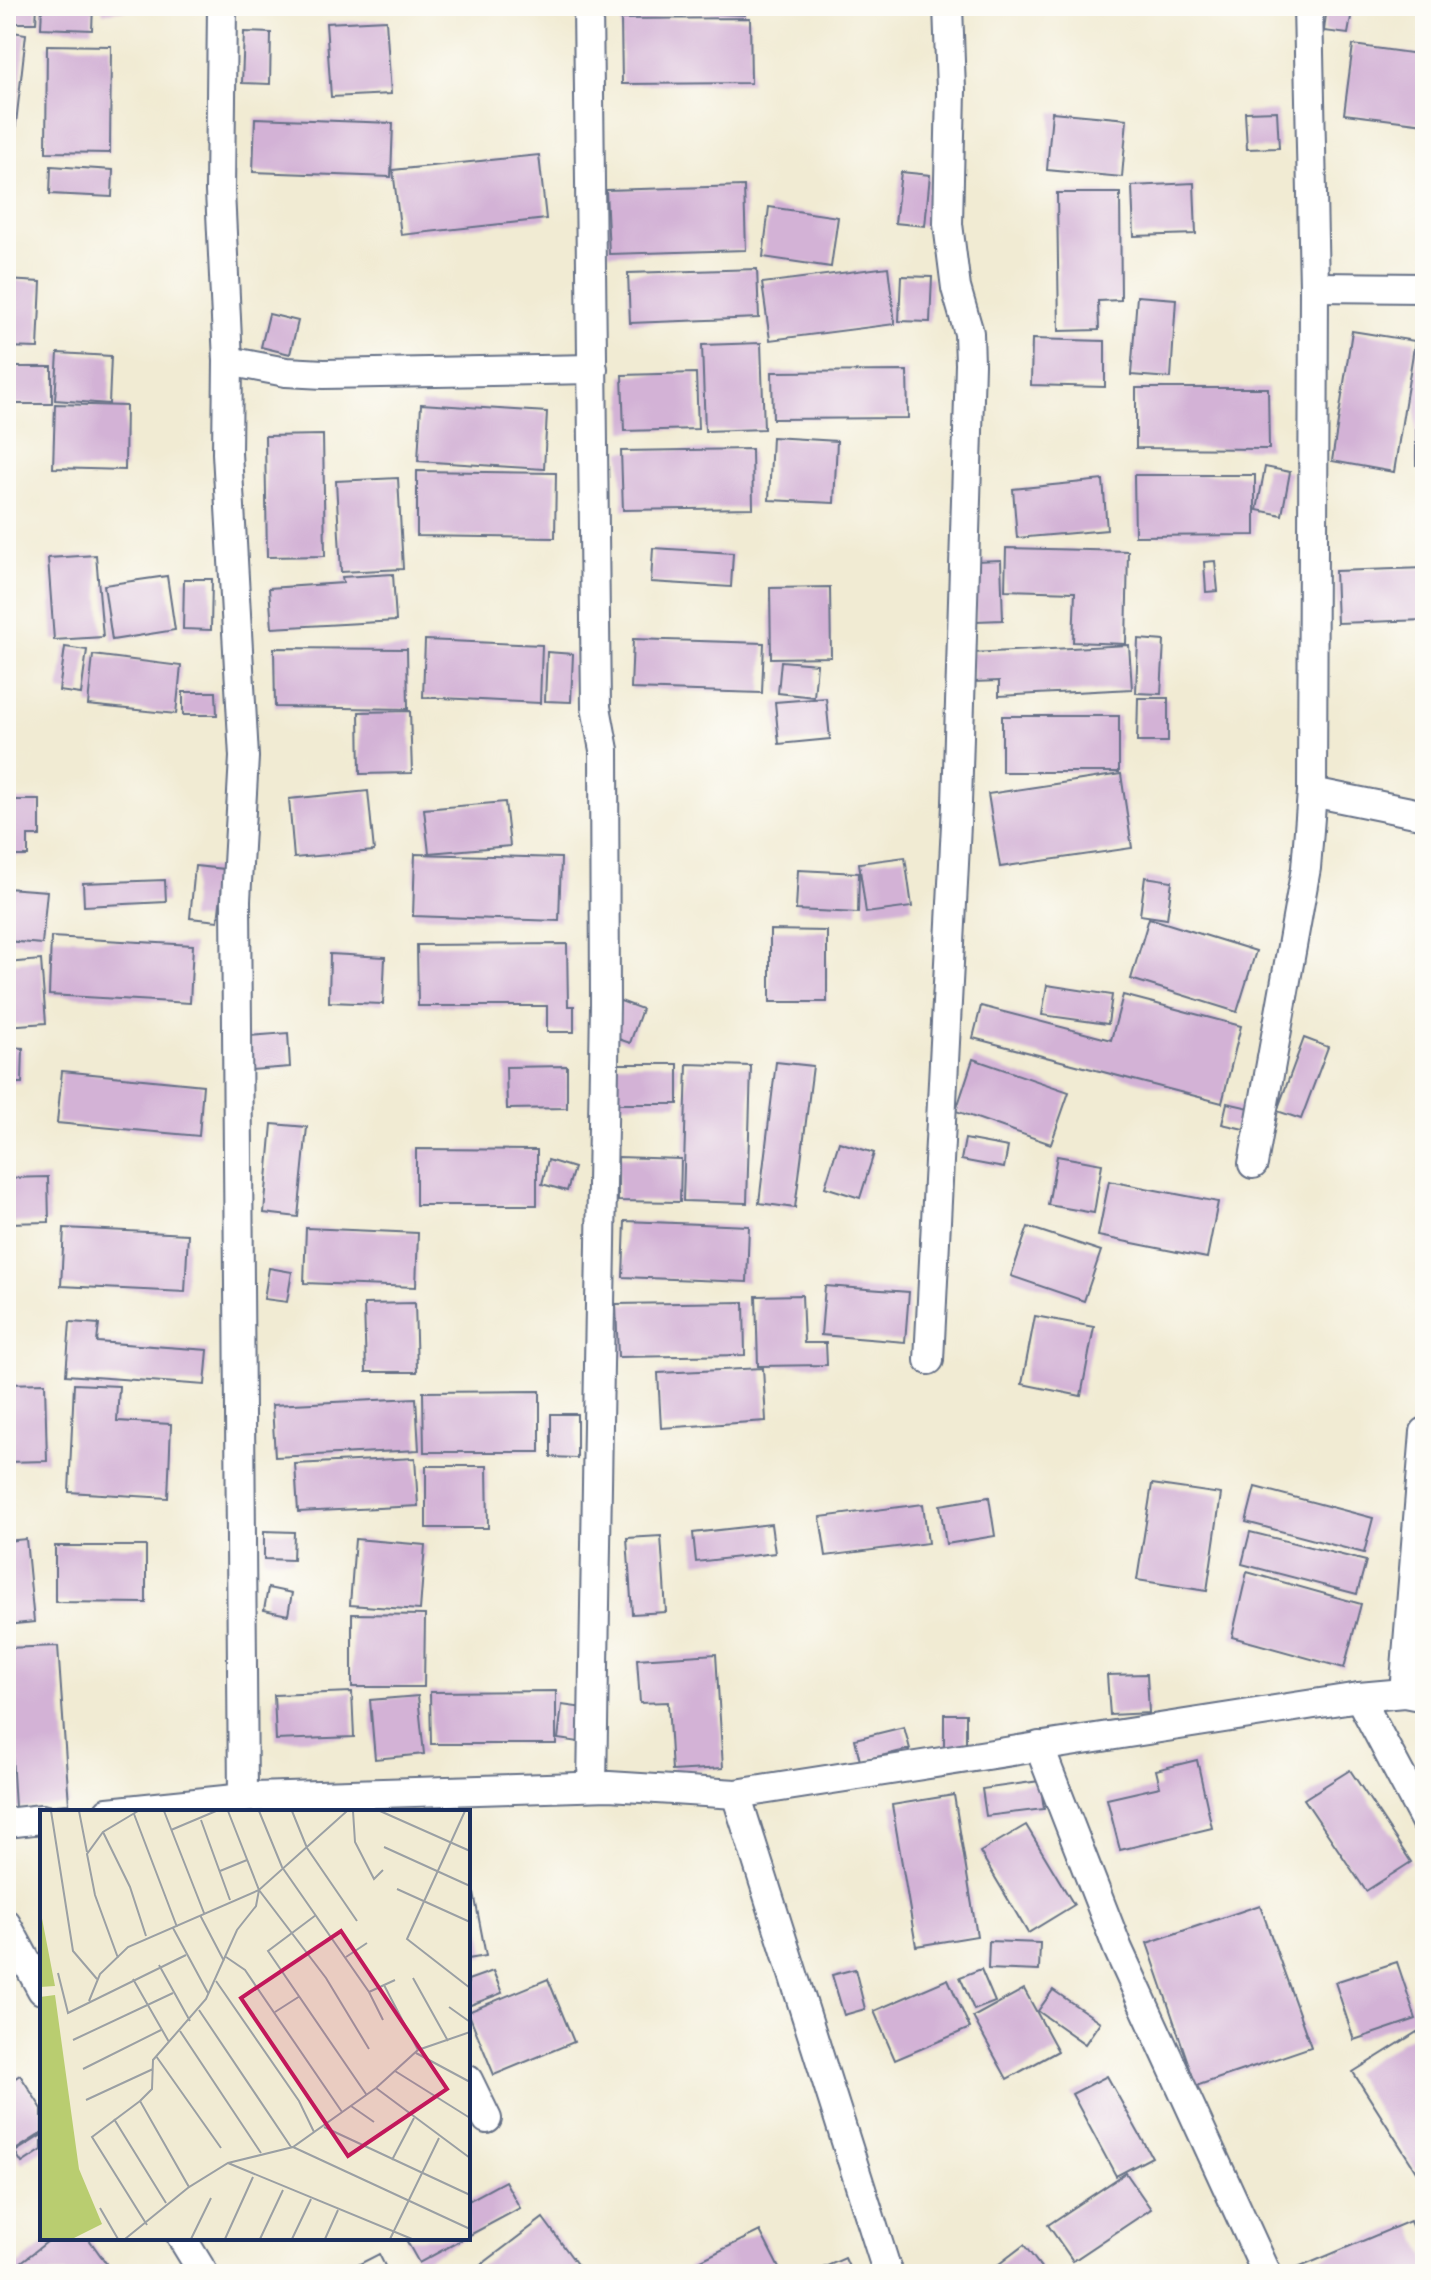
<svg xmlns="http://www.w3.org/2000/svg" width="1431" height="2280" viewBox="0 0 1431 2280" font-family="'Shantell Sans',sans-serif">
<rect width="100%" height="100%" fill="#fdfcf7"/>
<filter id="ink" filterUnits="userSpaceOnUse"><feTurbulence type="fractalNoise" baseFrequency=".0125" numOctaves="2"/><feDisplacementMap in="SourceGraphic" scale="16" xChannelSelector="R" yChannelSelector="G"/><feConvolveMatrix kernelMatrix="1 2 1 2 8 2 1 2 1" color-interpolation-filters="sRGB"/></filter>
<filter id="wash" filterUnits="userSpaceOnUse"><feTurbulence type="fractalNoise" baseFrequency=".006" numOctaves="4" result="noise"/><feDisplacementMap in="SourceGraphic" scale="32" xChannelSelector="R" yChannelSelector="G"/><feGaussianBlur stdDeviation="1.8" result="paint"/><feColorMatrix in="noise" values="0 0 0 0 0 0 0 0 0 0 0 0 0 0 0 0 0 1.4 0 .05"/><feComposite in="paint" operator="in"/></filter>
<g filter="url(#wash)">
<rect width="100%" height="100%" fill="#f1ebd3"/>
<g id="blocks">
<g fill="#d3b2d6">
<path d="M7 6H37L36 23H7Z"/>
<path d="M42 6H93L92 30 41 28Z"/>
<path d="M102 6H138V8L103 13Z"/>
<path d="M621 6H745V15L621 10Z"/>
<path d="M1046 6H1101L1100 13Z"/>
<path d="M1327 6H1353L1348 34 1324 31Z"/>
<path d="M750 18 751 83 622 84 621 19Z"/>
<path d="M386 20 391 94 331 97 326 23Z"/>
<path d="M6 31 26 34 11 168H6Z"/>
<path d="M244 32 271 33 270 84 242 83Z"/>
<path d="M47 45 111 46 110 153 46 152Z"/>
<path d="M1353 45 1425 55V124L1344 114Z"/>
<path d="M1277 111 1279 148 1247 149 1245 112Z"/>
<path d="M1052 112 1127 119 1122 177 1047 170Z"/>
<path d="M255 118 393 123 391 177 253 172Z"/>
<path d="M539 155 546 219 401 235 393 170Z"/>
<path d="M51 166 113 170 112 197 50 194Z"/>
<path d="M901 172 930 175 925 226 895 223Z"/>
<path d="M1194 183 1196 234 1134 236 1132 186Z"/>
<path d="M744 186 746 250 609 254 606 190Z"/>
<path d="M1057 193H1120L1121 300 1098 301 1099 330 1059 331Z"/>
<path d="M769 207 838 217 831 267 763 257Z"/>
<path d="M888 267 895 324 770 340 762 283Z"/>
<path d="M757 269 759 318 630 323 628 273Z"/>
<path d="M901 276 932 277 930 322 899 321Z"/>
<path d="M6 280 41 282 38 348 6 347Z"/>
<path d="M1137 296 1176 299 1171 378 1131 375Z"/>
<path d="M269 314 298 321 290 354 261 347Z"/>
<path d="M1352 331 1415 341 1394 472 1332 461Z"/>
<path d="M1032 339 1105 341V387L1031 385Z"/>
<path d="M761 343 764 429 705 431 702 345Z"/>
<rect x="1416" y="345" width="9" height="120"/>
<path d="M58 353 111 356 109 404 55 400Z"/>
<rect x="6" y="367" width="46" height="37"/>
<path d="M907 371 908 418 773 419 772 372Z"/>
<path d="M696 373 698 429 624 431 622 375Z"/>
<path d="M1136 388H1268L1269 449 1136 448Z"/>
<path d="M55 404 126 406 125 470 53 468Z"/>
<path d="M421 404 547 412 544 469 418 461Z"/>
<path d="M323 435 325 556 267 557 265 436Z"/>
<path d="M772 437 837 441 834 503 769 500Z"/>
<path d="M752 449 753 508 623 510 621 451Z"/>
<path d="M1265 467 1290 472 1282 515 1257 510Z"/>
<path d="M417 471 556 473 555 538 417 536Z"/>
<path d="M1134 475H1255V535L1135 536Z"/>
<path d="M398 478 403 569 341 572 336 481Z"/>
<path d="M1103 480 1107 530 1017 538 1013 489Z"/>
<path d="M653 548 733 553 731 587 651 582Z"/>
<path d="M1006 548 1128 551 1126 644 1073 642 1075 592 1005 590Z"/>
<path d="M96 555 103 637 54 640 48 558Z"/>
<path d="M1001 560 1003 620 976 621 974 561Z"/>
<path d="M1215 561 1218 591 1206 592 1204 562Z"/>
<path d="M1425 568V620L1337 623 1335 571Z"/>
<path d="M393 574 396 621 272 628 269 588 343 583 342 577Z"/>
<path d="M167 576 175 630 112 640 104 585Z"/>
<path d="M184 579H212L211 630 183 629Z"/>
<path d="M830 587 831 657 771 658 770 588Z"/>
<path d="M633 639 764 643 762 693 631 689Z"/>
<path d="M1138 639 1164 641 1161 694 1136 693Z"/>
<path d="M425 640 542 645 540 703 423 697Z"/>
<path d="M1129 645 1132 689 999 696V681L973 682 971 653Z"/>
<path d="M65 647 87 650 81 694 59 691Z"/>
<path d="M274 648 407 649 408 709 275 707Z"/>
<path d="M547 652 573 654 571 702 545 701Z"/>
<path d="M93 655 181 666 176 714 88 705Z"/>
<path d="M781 661 817 664 814 697 778 693Z"/>
<path d="M183 692H216L217 715H183Z"/>
<path d="M826 698 830 739 779 744 775 702Z"/>
<path d="M1138 698H1168V742H1137Z"/>
<path d="M410 711 412 773 360 774 359 712Z"/>
<rect x="1002" y="716" width="117" height="56"/>
<path d="M1121 774 1132 848 1000 867 988 794Z"/>
<path d="M368 791 374 851 294 858 289 799Z"/>
<path d="M6 800H40V836H28V856H6Z"/>
<path d="M505 802 510 846 429 853 424 809Z"/>
<path d="M415 854 561 858 559 921 413 916Z"/>
<path d="M905 857 912 907 866 913 859 863Z"/>
<path d="M195 866 224 869 218 921 190 918Z"/>
<path d="M798 870 859 873 858 913 796 910Z"/>
<path d="M1145 877 1172 881 1167 919 1140 915Z"/>
<path d="M165 880 166 902 84 906 83 883Z"/>
<path d="M6 888 47 891 42 944 6 941Z"/>
<path d="M1149 918 1256 951 1237 1012 1131 979Z"/>
<path d="M770 930 827 931V1002H770Z"/>
<path d="M51 937 193 945 190 1003 49 995Z"/>
<path d="M567 944 568 1006H574V1032H547V1006H418L417 945Z"/>
<path d="M330 954 385 957 383 1004 329 1002Z"/>
<path d="M41 960 46 1023 6 1026V963Z"/>
<path d="M1047 985 1112 995 1108 1024 1042 1015Z"/>
<path d="M1123 995 1241 1026 1222 1103 973 1038 981 1006 1111 1040Z"/>
<path d="M618 1000 642 1009 630 1043 607 1035Z"/>
<path d="M288 1033 290 1067 251 1070 249 1036Z"/>
<path d="M1304 1038 1328 1047 1301 1119 1277 1111Z"/>
<path d="M6 1047 23 1048 22 1083H6Z"/>
<path d="M973 1059 1069 1092 1051 1144 956 1111Z"/>
<path d="M776 1062 813 1066 795 1208 759 1203Z"/>
<rect x="615" y="1064" width="63" height="40"/>
<path d="M687 1064 751 1066 747 1203 683 1201Z"/>
<path d="M567 1066V1108L507 1109 506 1067Z"/>
<path d="M62 1071 203 1085 199 1136 57 1123Z"/>
<path d="M1227 1103 1254 1109 1248 1130 1222 1124Z"/>
<path d="M272 1124 307 1127 298 1217 264 1213Z"/>
<path d="M965 1139 1008 1147 1004 1168 961 1160Z"/>
<path d="M839 1142 874 1153 860 1198 825 1187Z"/>
<path d="M416 1149 537 1150V1205H416Z"/>
<path d="M1057 1156 1102 1164 1094 1213 1048 1205Z"/>
<path d="M618 1157 681 1159 680 1202 618 1201Z"/>
<path d="M548 1160 574 1168 567 1191 542 1184Z"/>
<path d="M48 1177 49 1222 6 1223V1178Z"/>
<path d="M1109 1181 1218 1202 1207 1258 1098 1236Z"/>
<path d="M625 1221 749 1226 747 1282 623 1277Z"/>
<path d="M1028 1227 1101 1251 1084 1301 1011 1276Z"/>
<path d="M64 1228 188 1234 185 1292 61 1286Z"/>
<path d="M306 1228 418 1233 416 1287 304 1283Z"/>
<path d="M269 1268 292 1272 287 1302 264 1299Z"/>
<path d="M825 1286 909 1292 905 1342 821 1335Z"/>
<path d="M802 1295 804 1343H826L827 1365 758 1366 756 1296Z"/>
<path d="M744 1302 745 1355 618 1357 616 1304Z"/>
<path d="M415 1303 417 1372H366L364 1304Z"/>
<path d="M1035 1316 1094 1327 1081 1396 1022 1384Z"/>
<path d="M70 1322 99 1324 97 1342 208 1350 205 1385 66 1375Z"/>
<path d="M763 1368 766 1421 661 1428 658 1373Z"/>
<path d="M45 1383 47 1461 6 1462V1384Z"/>
<path d="M74 1384 119 1386 117 1421 171 1424 168 1498 69 1492Z"/>
<path d="M540 1391V1452H424L423 1392Z"/>
<path d="M416 1398 419 1450 275 1457 272 1405Z"/>
<path d="M551 1414H577V1458L551 1457Z"/>
<path d="M415 1458 418 1506 298 1512 295 1464Z"/>
<path d="M426 1466H487L488 1528H426Z"/>
<path d="M1152 1484 1221 1494 1207 1591 1137 1580Z"/>
<path d="M1255 1487 1373 1518 1364 1553 1246 1522Z"/>
<path d="M989 1497 995 1536 946 1544 940 1505Z"/>
<path d="M923 1504 928 1543 826 1556 820 1517Z"/>
<path d="M771 1524 775 1553 696 1562 693 1533Z"/>
<path d="M264 1531 294 1532 293 1560 264 1559Z"/>
<path d="M1250 1532 1366 1561 1357 1594 1242 1564Z"/>
<path d="M661 1536 666 1612 632 1614 627 1538Z"/>
<path d="M26 1539 34 1622 6 1625V1541Z"/>
<path d="M355 1539 425 1545 420 1610 350 1605Z"/>
<path d="M55 1546H146V1603L55 1602Z"/>
<path d="M1247 1572 1361 1604 1344 1668 1232 1637Z"/>
<path d="M268 1588 292 1593 288 1615 264 1610Z"/>
<path d="M352 1614 425 1615 424 1687H352Z"/>
<path d="M58 1646 69 1804 15 1808 6 1648Z"/>
<path d="M716 1654 723 1768 672 1771 668 1702 640 1703 637 1659Z"/>
<path d="M1147 1674 1149 1713 1110 1715 1107 1675Z"/>
<path d="M556 1691V1744H431L430 1692Z"/>
<path d="M352 1692 354 1737 276 1740 274 1695Z"/>
<path d="M418 1696 424 1754 375 1759 370 1700Z"/>
<path d="M562 1705 584 1708 579 1742 558 1739Z"/>
<path d="M944 1714H966V1747L944 1746Z"/>
<path d="M904 1727 910 1749 860 1761 855 1739Z"/>
<path d="M1197 1760 1212 1828 1120 1850 1107 1799 1160 1787 1156 1770Z"/>
<path d="M1350 1770 1411 1862 1366 1891 1304 1799Z"/>
<path d="M1040 1781 1044 1809 986 1816 982 1789Z"/>
<path d="M954 1795 977 1936 916 1946 892 1805Z"/>
<path d="M1026 1825 1074 1905 1028 1933 980 1852Z"/>
<path d="M473 1888 486 1956 468 1959V1889Z"/>
<path d="M1260 1905 1311 2047 1196 2086 1147 1943Z"/>
<path d="M989 1941 1040 1943 1039 1971 988 1969Z"/>
<path d="M1397 1962 1416 2019 1354 2040 1335 1982Z"/>
<path d="M855 1969 865 2009 844 2015 832 1975Z"/>
<path d="M981 1969 995 2002 974 2010 960 1977Z"/>
<path d="M493 1971 502 1993 468 2006V1980Z"/>
<path d="M548 1979 574 2042 494 2075 468 2012Z"/>
<path d="M948 1979 970 2028 895 2060 874 2011Z"/>
<path d="M1024 1989 1058 2051 1007 2079 973 2017Z"/>
<path d="M1053 1990 1100 2022 1085 2044 1038 2011Z"/>
<path d="M1417 2032 1425 2045V2185L1353 2072Z"/>
<path d="M20 2075 42 2109V2133L6 2156V2084Z"/>
<path d="M1107 2076 1152 2157 1116 2176 1072 2094Z"/>
<path d="M42 2135V2150L22 2163 15 2152Z"/>
<path d="M1126 2173 1151 2209 1073 2261 1048 2225Z"/>
<path d="M505 2181 520 2208 468 2236V2201Z"/>
<path d="M543 2218 579 2267 570 2274H469Z"/>
<path d="M1410 2221 1425 2257V2274H1295L1293 2270Z"/>
<path d="M760 2231 782 2274H691L687 2267Z"/>
<path d="M52 2238H88L111 2270 105 2274H6Z"/>
<path d="M405 2238H465L419 2263Z"/>
<path d="M1024 2245 1046 2274H986Z"/>
<path d="M379 2254 389 2274H340Z"/>
<path d="M845 2258 852 2274H820L818 2270Z"/>
</g>
</g>
</g>
<g filter="url(#ink)">
<use href="#blocks" fill-opacity="0" stroke="#667187" stroke-width="2"/>
<g fill="none" stroke-linecap="round" stroke-linejoin="round">
<defs>
<g id="street">
<path d="M222 6 220 191 228 361 227 453 244 757 236 900 243 1797"/>
<path d="M588 6 596 707 604 750 605 1004 592 1786"/>
<path d="M1314 287 1425 288"/>
<path d="M228 361 286 372 324 374 593 369"/>
<path d="M1312 792 1425 815"/>
<path d="M1253 1164 1306 868 1312 792 1314 287 1308 6"/>
<path d="M929 1360 957 804 970 364 969 333 956 288 948 224 951 90 948 6"/>
<path d="M1404 1693 1425 1432"/>
<path d="M1359 1697 1425 1821"/>
<path d="M1039 1746 1118 1949 1267 2274"/>
<path d="M736 1794 888 2274"/>
<path d="M108 1812 254 1797 609 1786 736 1794 1359 1697 1404 1693 1425 1697"/>
<path d="M6 1823 42 1819"/>
<path d="M6 1924 42 1990"/>
<path d="M468 2080 487 2119"/>
<path d="M182 2238 204 2274"/>
</g>
</defs>
<use href="#street" stroke="#667187" stroke-width="32"/>
<use href="#street" stroke="#fff" stroke-width="28"/>
</g>
</g>
<g transform="translate(40 1810)">
<rect width="430" height="430" fill="#f1ebd3"/>
<path d="M0 98 15 176 0 177ZM15 185 39 359 62 414 32 429H0V187Z" fill="#b9cd70"/>
<path fill="none" stroke="#9ba0a4" stroke-width="2" d="M11 1 33 141 57 169M39 1 47 42M124 1 164 103M188 1 219 80 286 168 329 239M219 1 242 57 329 182 343 210M252 1 267 38 317 111M313 1 315 32 334 69 343 60M340 1 430 41M425 1 367 129 430 178M94 4 137 117M161 10 190 90M131 20 176 1M63 22 90 77 106 126M344 37 430 76M180 61 207 50M357 79 430 112M219 80 216 96 197 120 166 189 113 250 112 279 100 291 149 377 188 353 253 337 336 278 378 240 430 222M160 105 184 151M276 105 228 141 326 284M133 118 168 183M186 147 205 160 302 302M306 147 327 133M78 148 55 85 47 44 63 22 98 1M119 155 150 211M18 163 28 203 146 145M373 168 408 231M93 169 129 232M176 171 259 291 274 322M344 175 378 240M329 182 355 170M49 191 60 164 88 137 219 80 307 1M409 197 430 212M159 200 251 337M235 202 260 186M140 221 221 343M33 230 133 183M376 243 430 272M116 246 181 338M43 259 121 220M355 261 430 308M336 278 430 348M46 290 113 259M100 291 52 327 107 415M311 296 334 312M74 309 126 393M284 317 430 385M253 337 430 419M352 350 374 308M188 353 372 429M60 398 78 429M85 429 149 377M151 429 171 388M185 429 213 367M220 429 243 380M252 429 271 389M285 429 298 400M350 429 399 328"/>
<path fill="#c2185b" fill-opacity="0.15" stroke="#c2185b" stroke-width="4" d="M301 121 407 279 308 346 201 188Z"/>
<rect width="430" height="430" fill="none" stroke="#1b2f5e" stroke-width="4"/>
</g>
<rect width="1431" height="2280" fill="none" stroke="#fdfcf7" stroke-width="32"/>
</svg>
